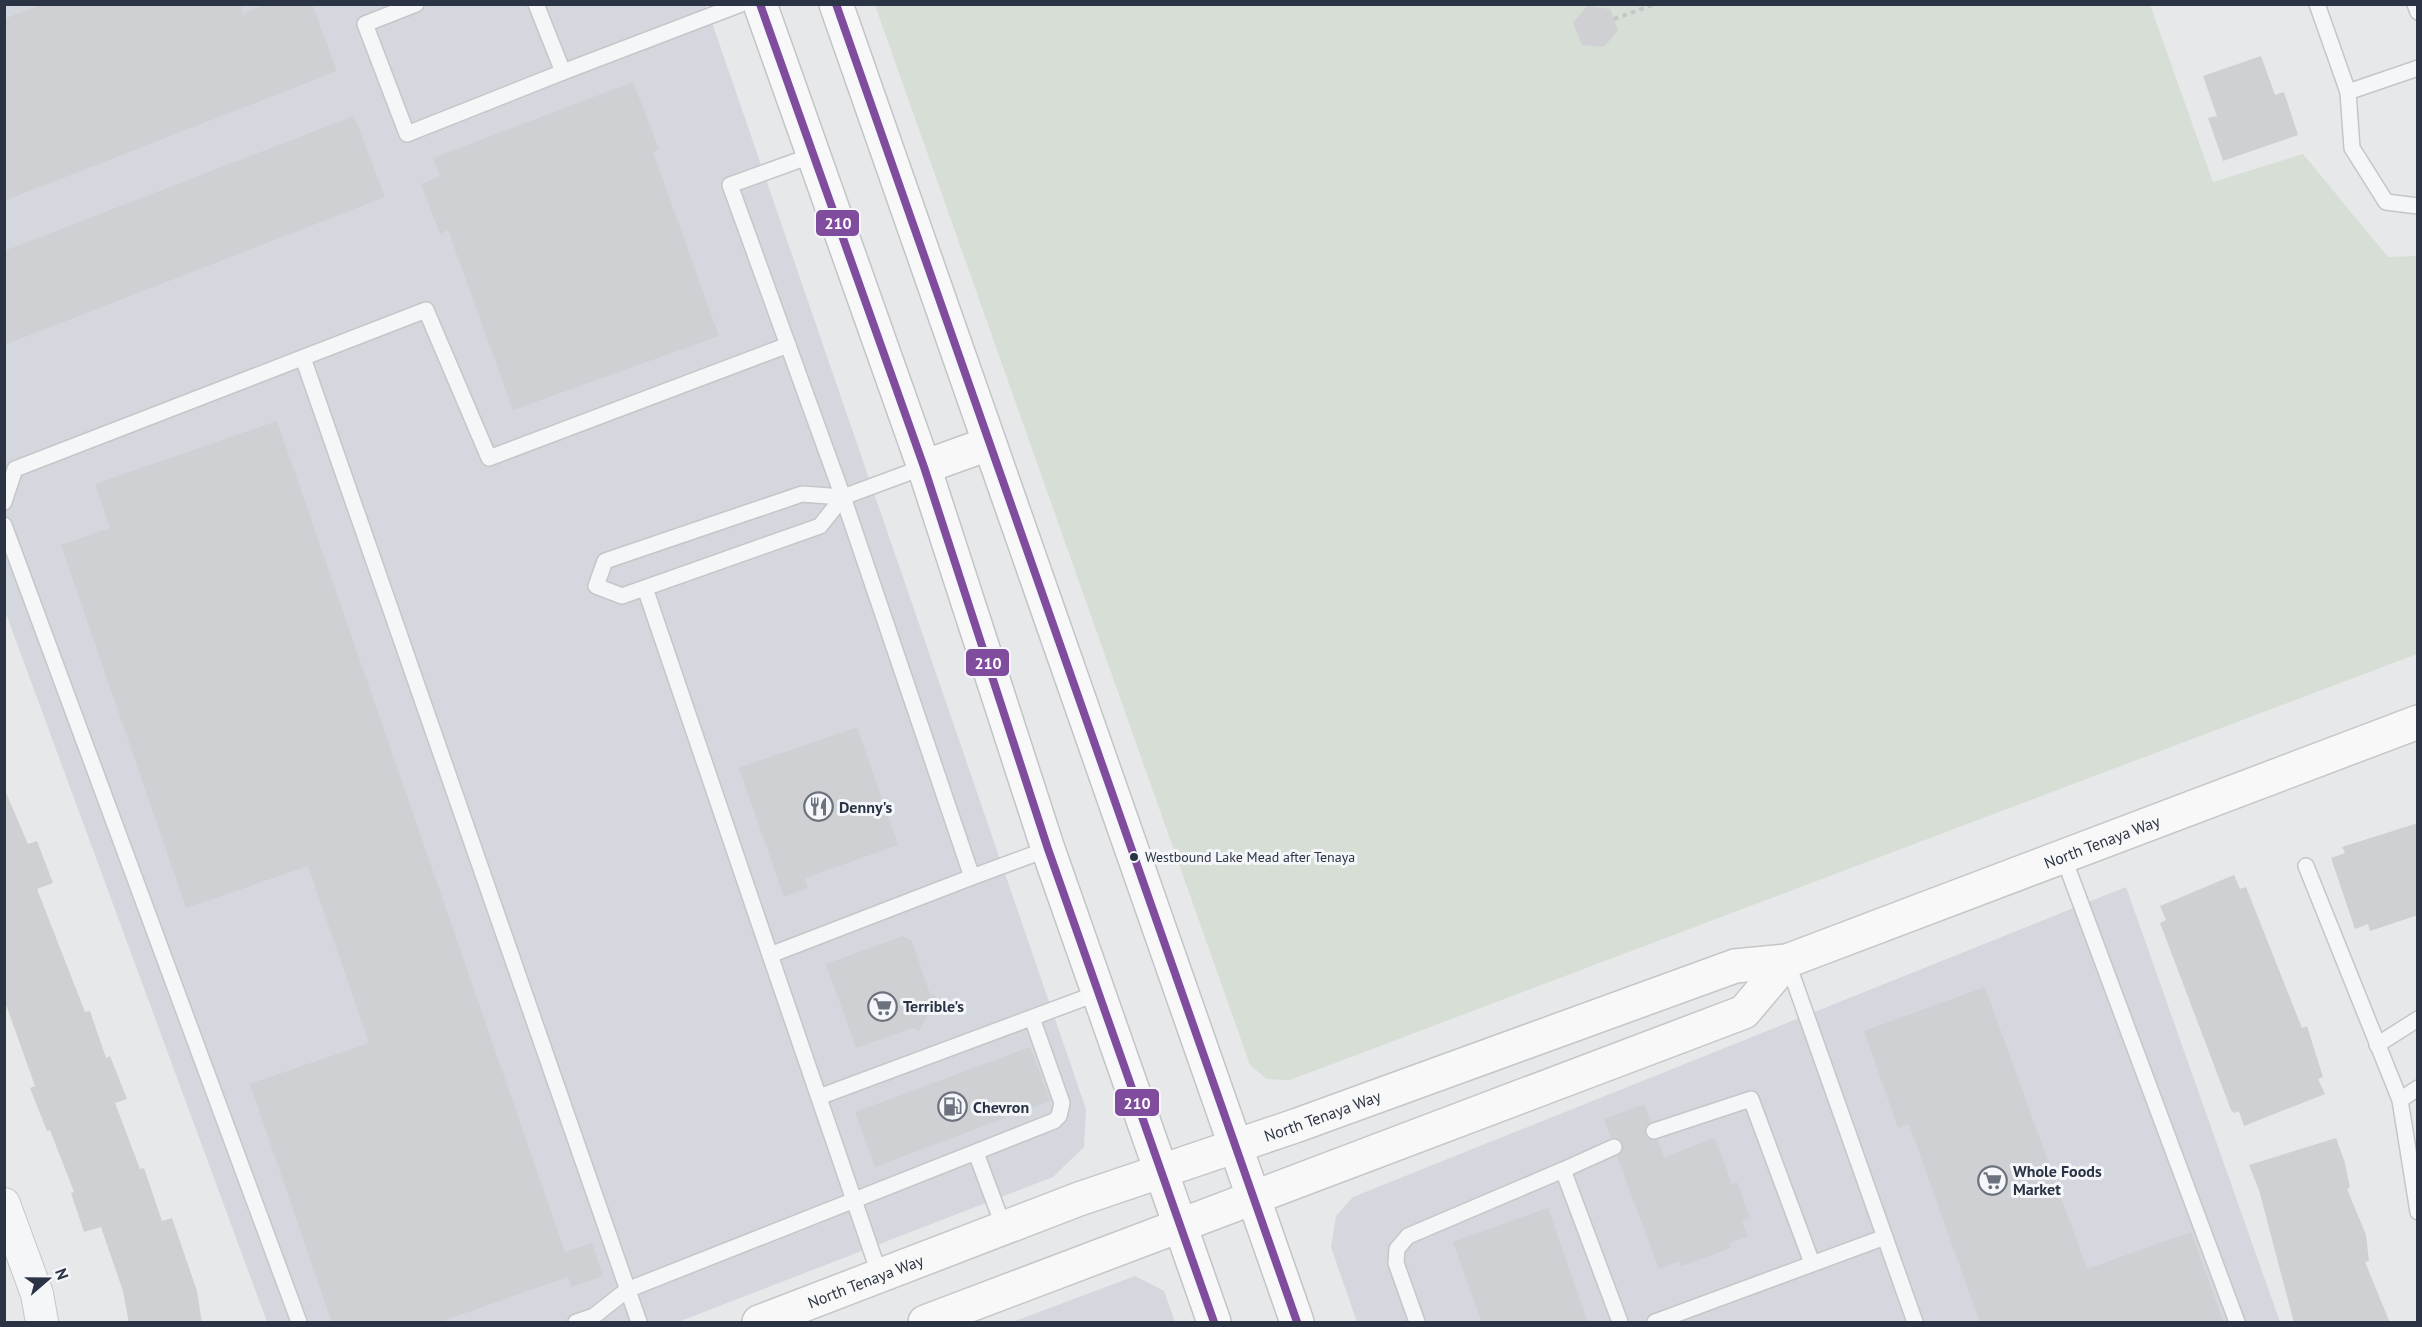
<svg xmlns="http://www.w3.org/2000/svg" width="2422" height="1327" viewBox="0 0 2422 1327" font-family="'PT Sans',sans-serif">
<rect width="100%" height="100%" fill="#e6e8ea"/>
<g fill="#d4d7dd">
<path d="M5 5H706L1086 1109 1084 1147 1053 1177 678 1322H267L5 611Z"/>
<path d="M2126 887 2280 1322H1357L1331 1247 1336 1216 1353 1197Z"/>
<path d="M1135 1276 1164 1291 1175 1322H1013Z"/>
</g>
<path fill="#d6ded6" d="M875 5H2150L2213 182 2303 154 2388 257 2417 256V654L1290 1080 1267 1079 1250 1065Z"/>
<g fill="#ced0d3">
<path d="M43 4H241L243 14 266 4H312L337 71 4 201V19Z"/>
<path d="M1587 6 1610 9 1614 19 1618 30 1604 47 1582 45 1573 23Z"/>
<path d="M2261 56 2275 95 2284 92 2298 135 2223 161 2208 118 2217 116 2203 76Z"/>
<path d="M633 82 659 149 653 152 719 336 513 410 448 230 440 234 421 184 440 176 433 158Z"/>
<path d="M354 116 385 197 4 345V251Z"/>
<path d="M277 421 565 1252 592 1243 603 1276 571 1287 568 1277 437 1323H332L250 1084 369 1043 308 866 186 908 61 545 110 528 95 484Z"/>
<path d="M857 727 898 845 805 878 808 888 784 897 739 768Z"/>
<path d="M4 788 28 844 37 841 53 883 37 889 85 1012 90 1011 106 1058 110 1056 127 1099 115 1103 140 1169 144 1168 162 1221 172 1218 197 1291 202 1323H129L123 1291 101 1227 84 1232 71 1193 74 1192 50 1130 47 1131 30 1088 35 1086 4 999Z"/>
<path d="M2418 823V915L2370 931 2368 924 2355 929 2331 858 2345 853 2342 847Z"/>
<path d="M2234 875 2240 889 2246 887 2302 1028 2307 1026 2323 1077 2318 1079 2325 1094 2244 1126 2239 1111 2234 1113 2231 1110 2160 923 2166 920 2160 906Z"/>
<path d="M903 936 912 941 930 994 937 997 919 1031 913 1028 856 1048 826 964Z"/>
<path d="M1985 987 2087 1269 2191 1232 2224 1323H1980L1909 1124 1898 1128 1864 1031Z"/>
<path d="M1030 1047 1050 1101 875 1167 855 1112Z"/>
<path d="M1645 1104 1651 1122 1645 1128V1135L1651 1140H1658L1664 1157 1715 1138 1732 1184 1737 1182 1750 1218 1742 1221 1748 1236 1729 1243 1731 1248 1681 1266 1679 1261 1659 1269 1617 1156 1622 1152 1623 1144 1619 1139 1611 1138 1604 1119Z"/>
<path d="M2336 1138 2345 1163 2350 1188 2347 1189 2366 1235 2369 1261 2365 1262 2390 1323H2294L2259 1190 2249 1165Z"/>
<path d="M1548 1208 1588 1323H1482L1453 1242Z"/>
</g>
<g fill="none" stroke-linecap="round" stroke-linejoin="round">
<defs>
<g id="lane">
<path d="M416 4 365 24 407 134 563 72"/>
<path d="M536 4 563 72 741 4"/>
<path d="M2317 4 2348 92"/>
<path d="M2415 4 2418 12"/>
<path d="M2418 68 2348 92 2352 148 2386 202 2418 206"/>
<path d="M813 155 730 185 843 497 972 877 1048 849"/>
<path d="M303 358 639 1322"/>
<path d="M843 497 820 526 622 596 596 586 605 561 802 494 843 497 924 467"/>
<path d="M4 502 15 469 426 310 489 458 788 345"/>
<path d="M4 525 299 1322"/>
<path d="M645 588 770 955"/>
<path d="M2063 856 2237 1322"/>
<path d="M2306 866 2400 1100"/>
<path d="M1787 961 1915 1322"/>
<path d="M2377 1045 2418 1019"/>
<path d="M2418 1088 2400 1100 2418 1212"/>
<path d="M819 1097 1098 993"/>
<path d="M1654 1131 1751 1099 1812 1263"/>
<path d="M976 1153 1004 1228"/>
<path d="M1563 1170 1614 1147"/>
<path d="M880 1276 770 955 972 877"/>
<path d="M576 1322 594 1316 627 1290 1054 1121 1059 1116 1062 1103 1032 1018"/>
<path d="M1417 1322 1396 1263 1397 1249 1408 1236 1563 1170 1620 1322"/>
<path d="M1655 1322 1885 1237"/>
</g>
<path id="street" d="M4 1204 37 1294 42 1322"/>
<g id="secondary">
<path id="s1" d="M759 1322 1079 1199 1295 1126 1735 966 1787 961 2418 722"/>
<path d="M925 1322 1744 1012 1787 961"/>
</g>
<g id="primary">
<path d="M760 4 924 467 1048 849 1214 1322"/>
<path d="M836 4 1297 1322"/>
<path d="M924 467 988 444"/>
</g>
</defs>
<use href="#lane" stroke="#c4c6c8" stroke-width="18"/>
<use href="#street" stroke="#c4c6c8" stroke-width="34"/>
<use href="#secondary" stroke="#c4c6c8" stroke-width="36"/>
<use href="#primary" stroke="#c2c5c8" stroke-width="36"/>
<path stroke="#c5c6ca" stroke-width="4" stroke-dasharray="4.5 4.5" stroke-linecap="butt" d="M1614 19 1655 4"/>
<use href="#lane" stroke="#f5f6f7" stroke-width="15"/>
<use href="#street" stroke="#f5f6f7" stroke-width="32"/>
<use href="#secondary" stroke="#f8f8f8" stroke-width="33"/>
<use href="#primary" stroke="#f8f8f8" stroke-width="33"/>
<defs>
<g id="bus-1">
<path d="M760 4 924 467 1048 849 1214 1322"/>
<path d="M836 4 1297 1322"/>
</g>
</defs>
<use href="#bus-1" stroke="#f4f6f9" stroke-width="12"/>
<use href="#bus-1" stroke="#804c9e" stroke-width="8"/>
</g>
<defs>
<symbol id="restaurant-ring" viewBox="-11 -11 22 22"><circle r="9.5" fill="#f4f6f9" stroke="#6c737f" stroke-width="1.5"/><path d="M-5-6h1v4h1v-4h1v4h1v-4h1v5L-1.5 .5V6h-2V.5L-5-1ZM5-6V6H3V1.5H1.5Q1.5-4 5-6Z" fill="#6c737f"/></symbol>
<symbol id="supermarket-ring" viewBox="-11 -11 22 22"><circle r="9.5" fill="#f4f6f9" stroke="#6c737f" stroke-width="1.5"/><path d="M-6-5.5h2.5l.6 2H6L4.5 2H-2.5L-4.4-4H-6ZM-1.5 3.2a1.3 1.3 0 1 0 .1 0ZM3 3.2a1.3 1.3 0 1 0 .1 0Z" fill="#6c737f"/></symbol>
<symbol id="fuel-ring" viewBox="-11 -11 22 22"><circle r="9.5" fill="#f4f6f9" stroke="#6c737f" stroke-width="1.5"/><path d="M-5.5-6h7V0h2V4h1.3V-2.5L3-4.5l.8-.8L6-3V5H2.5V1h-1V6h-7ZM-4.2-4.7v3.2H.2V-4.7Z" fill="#6c737f"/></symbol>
</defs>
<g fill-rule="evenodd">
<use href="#restaurant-ring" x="802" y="790" width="33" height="33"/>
<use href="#supermarket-ring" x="866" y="990" width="33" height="33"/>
<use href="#fuel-ring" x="936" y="1090" width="33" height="33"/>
<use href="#supermarket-ring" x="1976" y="1164" width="33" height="33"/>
</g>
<circle fill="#2b3445" stroke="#f4f6f9" stroke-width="2" cx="1134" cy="857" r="5"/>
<g text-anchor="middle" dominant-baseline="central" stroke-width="6" stroke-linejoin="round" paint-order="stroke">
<g font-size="14" fill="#2b3445" stroke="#f4f6f9" text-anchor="start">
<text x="1145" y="857">Westbound Lake Mead after Tenaya</text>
</g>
<g font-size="16" font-weight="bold" fill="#2b3445" stroke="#f4f6f9" text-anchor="start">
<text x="839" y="807">Denny's</text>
<text x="903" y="1006">Terrible's</text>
<text x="973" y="1107">Chevron</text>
<text x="2013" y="1171">Whole Foods<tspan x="2013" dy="18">Market</tspan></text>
</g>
<g font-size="16" fill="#2b3445" stroke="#f4f6f9">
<text stroke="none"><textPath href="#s1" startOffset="1428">North Tenaya Way</textPath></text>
<text stroke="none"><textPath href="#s1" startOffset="600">North Tenaya Way</textPath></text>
<text stroke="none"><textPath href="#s1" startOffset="114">North Tenaya Way</textPath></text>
</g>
</g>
<g stroke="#f4f6f9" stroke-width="2">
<rect x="815" y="209" width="45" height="28" rx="6" fill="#804c9e"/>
<rect x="965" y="648" width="45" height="29" rx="6" fill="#804c9e"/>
<rect x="1114" y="1088" width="46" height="29" rx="6" fill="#804c9e"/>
</g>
<g font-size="16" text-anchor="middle" font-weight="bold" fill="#fff">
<text x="838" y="229">210</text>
<text x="988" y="669">210</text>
<text x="1137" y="1109">210</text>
</g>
<rect width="2422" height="1327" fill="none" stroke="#2b3445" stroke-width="12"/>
<g transform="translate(48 1279) rotate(70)" stroke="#f4f6f9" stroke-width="4.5" paint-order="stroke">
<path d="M0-4.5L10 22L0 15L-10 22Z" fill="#2b3445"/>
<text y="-9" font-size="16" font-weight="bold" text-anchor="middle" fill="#2b3445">N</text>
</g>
</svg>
